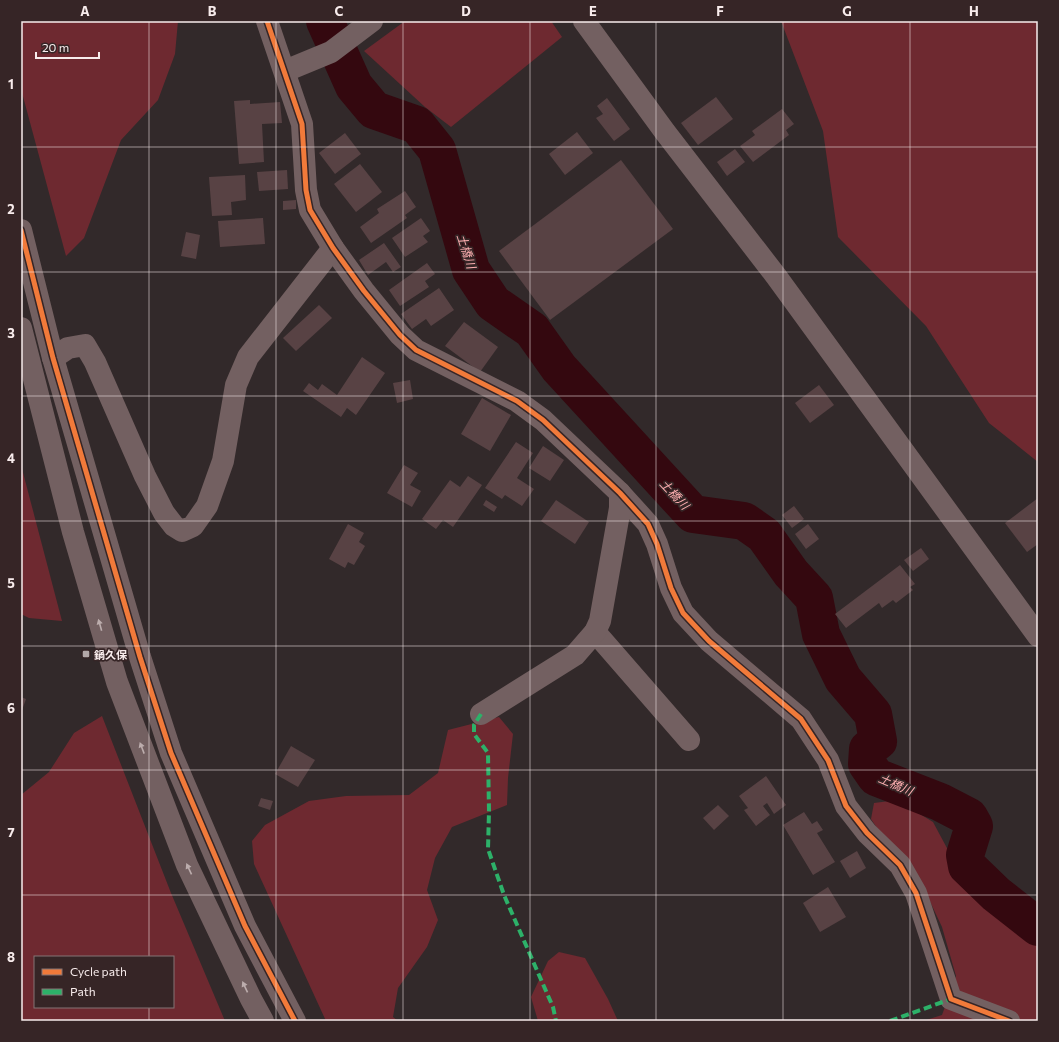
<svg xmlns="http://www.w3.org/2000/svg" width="1059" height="1042" viewBox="0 0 1059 1042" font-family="Commissioner,'Noto Sans JP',sans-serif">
<rect width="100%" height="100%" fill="#32292a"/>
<g fill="#6e2930" fill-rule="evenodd">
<path d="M21 21H178L175 54 158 100 121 140 84 238 66 256 21 89Z"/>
<path d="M405 21H551L562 37 451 127 425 107 364 51Z"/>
<path d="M781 21H1038V462L989 423 926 326 838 237 823 131Z"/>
<path d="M21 465 62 621 29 618 21 614Z"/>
<path d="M102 716 171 893 225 1021H21V795L49 772 74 733ZM35 957H173V1007H35Z"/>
<path d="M499 717 513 734 508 778 507 805 452 827 435 858 427 890 438 920 427 947 398 988 393 1017 398 1021H326L254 864 252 841 265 825 309 801 346 796 409 795 438 773 448 730Z"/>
<path d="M897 800 933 822 948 850 986 899 1038 944V1021H923L942 1015 956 976 942 927 918 876 883 837 871 819 874 803Z"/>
<path d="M559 952 585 958 608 999 618 1021H538L531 997 548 961Z"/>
</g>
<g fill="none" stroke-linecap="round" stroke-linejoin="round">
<path stroke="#34080f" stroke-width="38" d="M325 21 354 86 374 110 417 125 437 150 471 270 493 303 532 330 559 368 693 514 744 521 764 535 791 573 814 598 821 634 843 679 873 714 878 741 868 749 867 764 876 777 940 802 969 817 974 826 965 855 967 866 996 894 1038 927"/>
</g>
<g fill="#584244">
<path d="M716 97 733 119 698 145 681 123Z"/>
<path d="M607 98 630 129 614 141 596 118 603 114 597 106Z"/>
<path d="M250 100V104L280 102 282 123 262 124 264 162 239 164 234 101Z"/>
<path d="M782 109 794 124 786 130 789 135 753 162 740 146 755 135 752 131Z"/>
<path d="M577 132 593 153 565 175 549 154Z"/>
<path d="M345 133 361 154 335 174 319 153Z"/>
<path d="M735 149 745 162 727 176 717 162Z"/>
<path d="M621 160 673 229 550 320 499 251Z"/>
<path d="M360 164 382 192 356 212 334 184Z"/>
<path d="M287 170 288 189 259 191 257 172Z"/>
<path d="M245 175 246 200 231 202 232 215 212 216 209 177Z"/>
<path d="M405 191 416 207 405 215 407 218 371 243 360 227 379 213 377 209Z"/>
<path d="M296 200V209L283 210V201Z"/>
<path d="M263 218 265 244 220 247 218 221Z"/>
<path d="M421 218 430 231 423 236 428 242 405 257 392 238Z"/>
<path d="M186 232 200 235 196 259 181 256Z"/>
<path d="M384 243 401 267 393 272 386 262 368 275 359 260Z"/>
<path d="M427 263 435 274 425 281 429 287 400 306 389 290Z"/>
<path d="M439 288 454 310 431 326 426 319 412 329 401 314Z"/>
<path d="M319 305 332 318 296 351 283 338Z"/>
<path d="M464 322 498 347 480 372 445 346Z"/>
<path d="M362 357 385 373 356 415 347 408 341 417 303 391 309 383 318 390 322 384 337 395Z"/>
<path d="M410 380 413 399 397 403 393 383Z"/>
<path d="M819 385 834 405 810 423 795 403Z"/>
<path d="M482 398 511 415 490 451 461 434Z"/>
<path d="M516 442 533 453 517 478 534 489 522 506 505 495 502 499 485 488Z"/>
<path d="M543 446 564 460 550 481 529 468Z"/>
<path d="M404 465 418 473 410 485 421 491 412 507 387 493Z"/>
<path d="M468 476 482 485 453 527 443 520 436 529 422 519 450 480 460 487Z"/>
<path d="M1038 498V544L1027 552 1005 523Z"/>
<path d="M486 500 497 507 494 512 483 505Z"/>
<path d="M556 500 589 522 575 544 541 521Z"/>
<path d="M794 506 804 519 792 528 782 515Z"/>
<path d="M348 524 364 533 359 542 365 546 354 565 348 562 345 568 329 559Z"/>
<path d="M808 524 819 539 806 549 795 534Z"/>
<path d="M921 548 929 559 913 571 904 560Z"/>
<path d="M900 565 915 584 910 587 913 590 896 603 893 600 882 608 879 603 846 628 835 614Z"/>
<path d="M21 697 26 699 21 713Z"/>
<path d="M291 746 315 760 298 787 275 774Z"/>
<path d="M766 776 786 805 774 814 767 803 763 806 770 815 756 826 744 810 748 808 739 796Z"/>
<path d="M261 798 273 801 270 810 258 806Z"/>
<path d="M718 805 729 816 714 830 703 818Z"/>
<path d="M804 812 812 824 817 821 823 830 817 833 835 862 813 875 783 825Z"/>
<path d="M857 851 866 868 850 878 840 861Z"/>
<path d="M828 887 846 917 820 932 803 903Z"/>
</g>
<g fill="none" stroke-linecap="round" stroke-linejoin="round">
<g stroke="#736061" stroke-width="22">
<path d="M267 21 302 124 306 190 310 210 333 248 364 291 400 335 416 350 517 401 543 420 620 493 648 524 657 544 671 588 683 613 709 641 801 719 828 760 846 806 867 833 900 865 916 893 951 999 1009 1021"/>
<path d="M584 21 665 132 776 276 1038 636"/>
<path d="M285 71 331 52 372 21"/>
<path d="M21 230 53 358 140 657 171 753 245 926 295 1021"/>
<path d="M21 328 73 532 117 682 187 865 251 999 263 1021"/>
<path d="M53 358 68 348 85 345 95 362 145 476 164 513 174 526 182 531 193 526 207 506 223 461 236 385 248 357 333 248"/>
<path d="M595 632 689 740"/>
<path d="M481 714 575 655 595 632 600 621 620 508V493"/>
</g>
<g stroke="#2db169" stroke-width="4" stroke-dasharray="8 4" stroke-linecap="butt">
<path d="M481 714 474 725V734L488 753 489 811 488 849 504 895 553 1007 556 1021"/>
<path d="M890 1021 951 999"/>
</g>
<defs>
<g id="cycleway">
<path d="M267 21 302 124 306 190 310 210 333 248 364 291 400 335 416 350 517 401 543 420 620 493 648 524 657 544 671 588 683 613 709 641 801 719 828 760 846 806 867 833 900 865 916 893 951 999 1009 1021"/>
<path d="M21 230 53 358 140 657 171 753 245 926 295 1021"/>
</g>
</defs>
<use href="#cycleway" stroke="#362526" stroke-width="8"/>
<use href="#cycleway" stroke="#f17a3a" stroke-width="5"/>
</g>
<defs><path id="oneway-solid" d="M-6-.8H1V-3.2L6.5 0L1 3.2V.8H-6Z"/></defs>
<g fill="#bcadad">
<use href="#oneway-solid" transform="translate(100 625) rotate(-106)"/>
<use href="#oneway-solid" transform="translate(142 748) rotate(-111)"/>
<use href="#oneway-solid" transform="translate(189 869) rotate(-115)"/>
<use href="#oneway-solid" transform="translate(245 987) rotate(-115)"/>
</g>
<path fill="none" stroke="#f8ecec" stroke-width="1" stroke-opacity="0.55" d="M149 21V957M276 21V1021M403 21V1021M530 21V1021M656 21V1021M783 21V1021M910 21V1021M21 147H1038M21 272H1038M21 396H1038M21 521H1038M21 646H1038M21 770H1038M21 895H1038M149 1007V1021"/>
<rect fill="#b3a8a8" stroke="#362526" stroke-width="1.5" x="82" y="650" width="8" height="8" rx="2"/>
<g text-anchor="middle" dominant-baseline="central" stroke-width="3.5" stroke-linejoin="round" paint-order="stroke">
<g font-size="11" font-weight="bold" fill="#f8ecec" stroke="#362526" text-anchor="start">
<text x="94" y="654">鍋久保</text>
</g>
<g font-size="12" font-style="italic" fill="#feafb1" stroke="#362526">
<text transform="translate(467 251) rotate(72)">土橋川</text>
<text transform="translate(675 494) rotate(47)">土橋川</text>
<text transform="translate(896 784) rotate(23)">土橋川</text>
</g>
</g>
<rect width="1059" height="1042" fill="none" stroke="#362526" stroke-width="44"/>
<rect x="34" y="956" width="140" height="52" fill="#362526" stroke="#847575"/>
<rect x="42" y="969" width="20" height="6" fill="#f17a3a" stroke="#847575"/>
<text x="70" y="976" font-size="12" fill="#f8ecec">Cycle path</text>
<rect x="42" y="989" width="20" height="6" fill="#2db169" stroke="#847575"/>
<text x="70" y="996" font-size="12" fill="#f8ecec">Path</text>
<path d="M36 52v6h63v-6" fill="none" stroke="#f8ecec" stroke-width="2"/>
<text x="42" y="52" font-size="12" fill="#f8ecec" stroke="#362526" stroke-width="3" paint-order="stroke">20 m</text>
<rect x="22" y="22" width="1015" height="998" fill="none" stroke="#f8ecec" stroke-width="1.5"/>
<g font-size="13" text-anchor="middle" font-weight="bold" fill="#f8ecec">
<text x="85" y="16">A</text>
<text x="212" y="16">B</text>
<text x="339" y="16">C</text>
<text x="466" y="16">D</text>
<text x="593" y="16">E</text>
<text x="720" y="16">F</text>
<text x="847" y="16">G</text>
<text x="974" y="16">H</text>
<text x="11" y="89">1</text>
<text x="11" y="214">2</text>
<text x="11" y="338">3</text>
<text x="11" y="463">4</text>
<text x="11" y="588">5</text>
<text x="11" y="713">6</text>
<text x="11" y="837">7</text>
<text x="11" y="962">8</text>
</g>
</svg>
